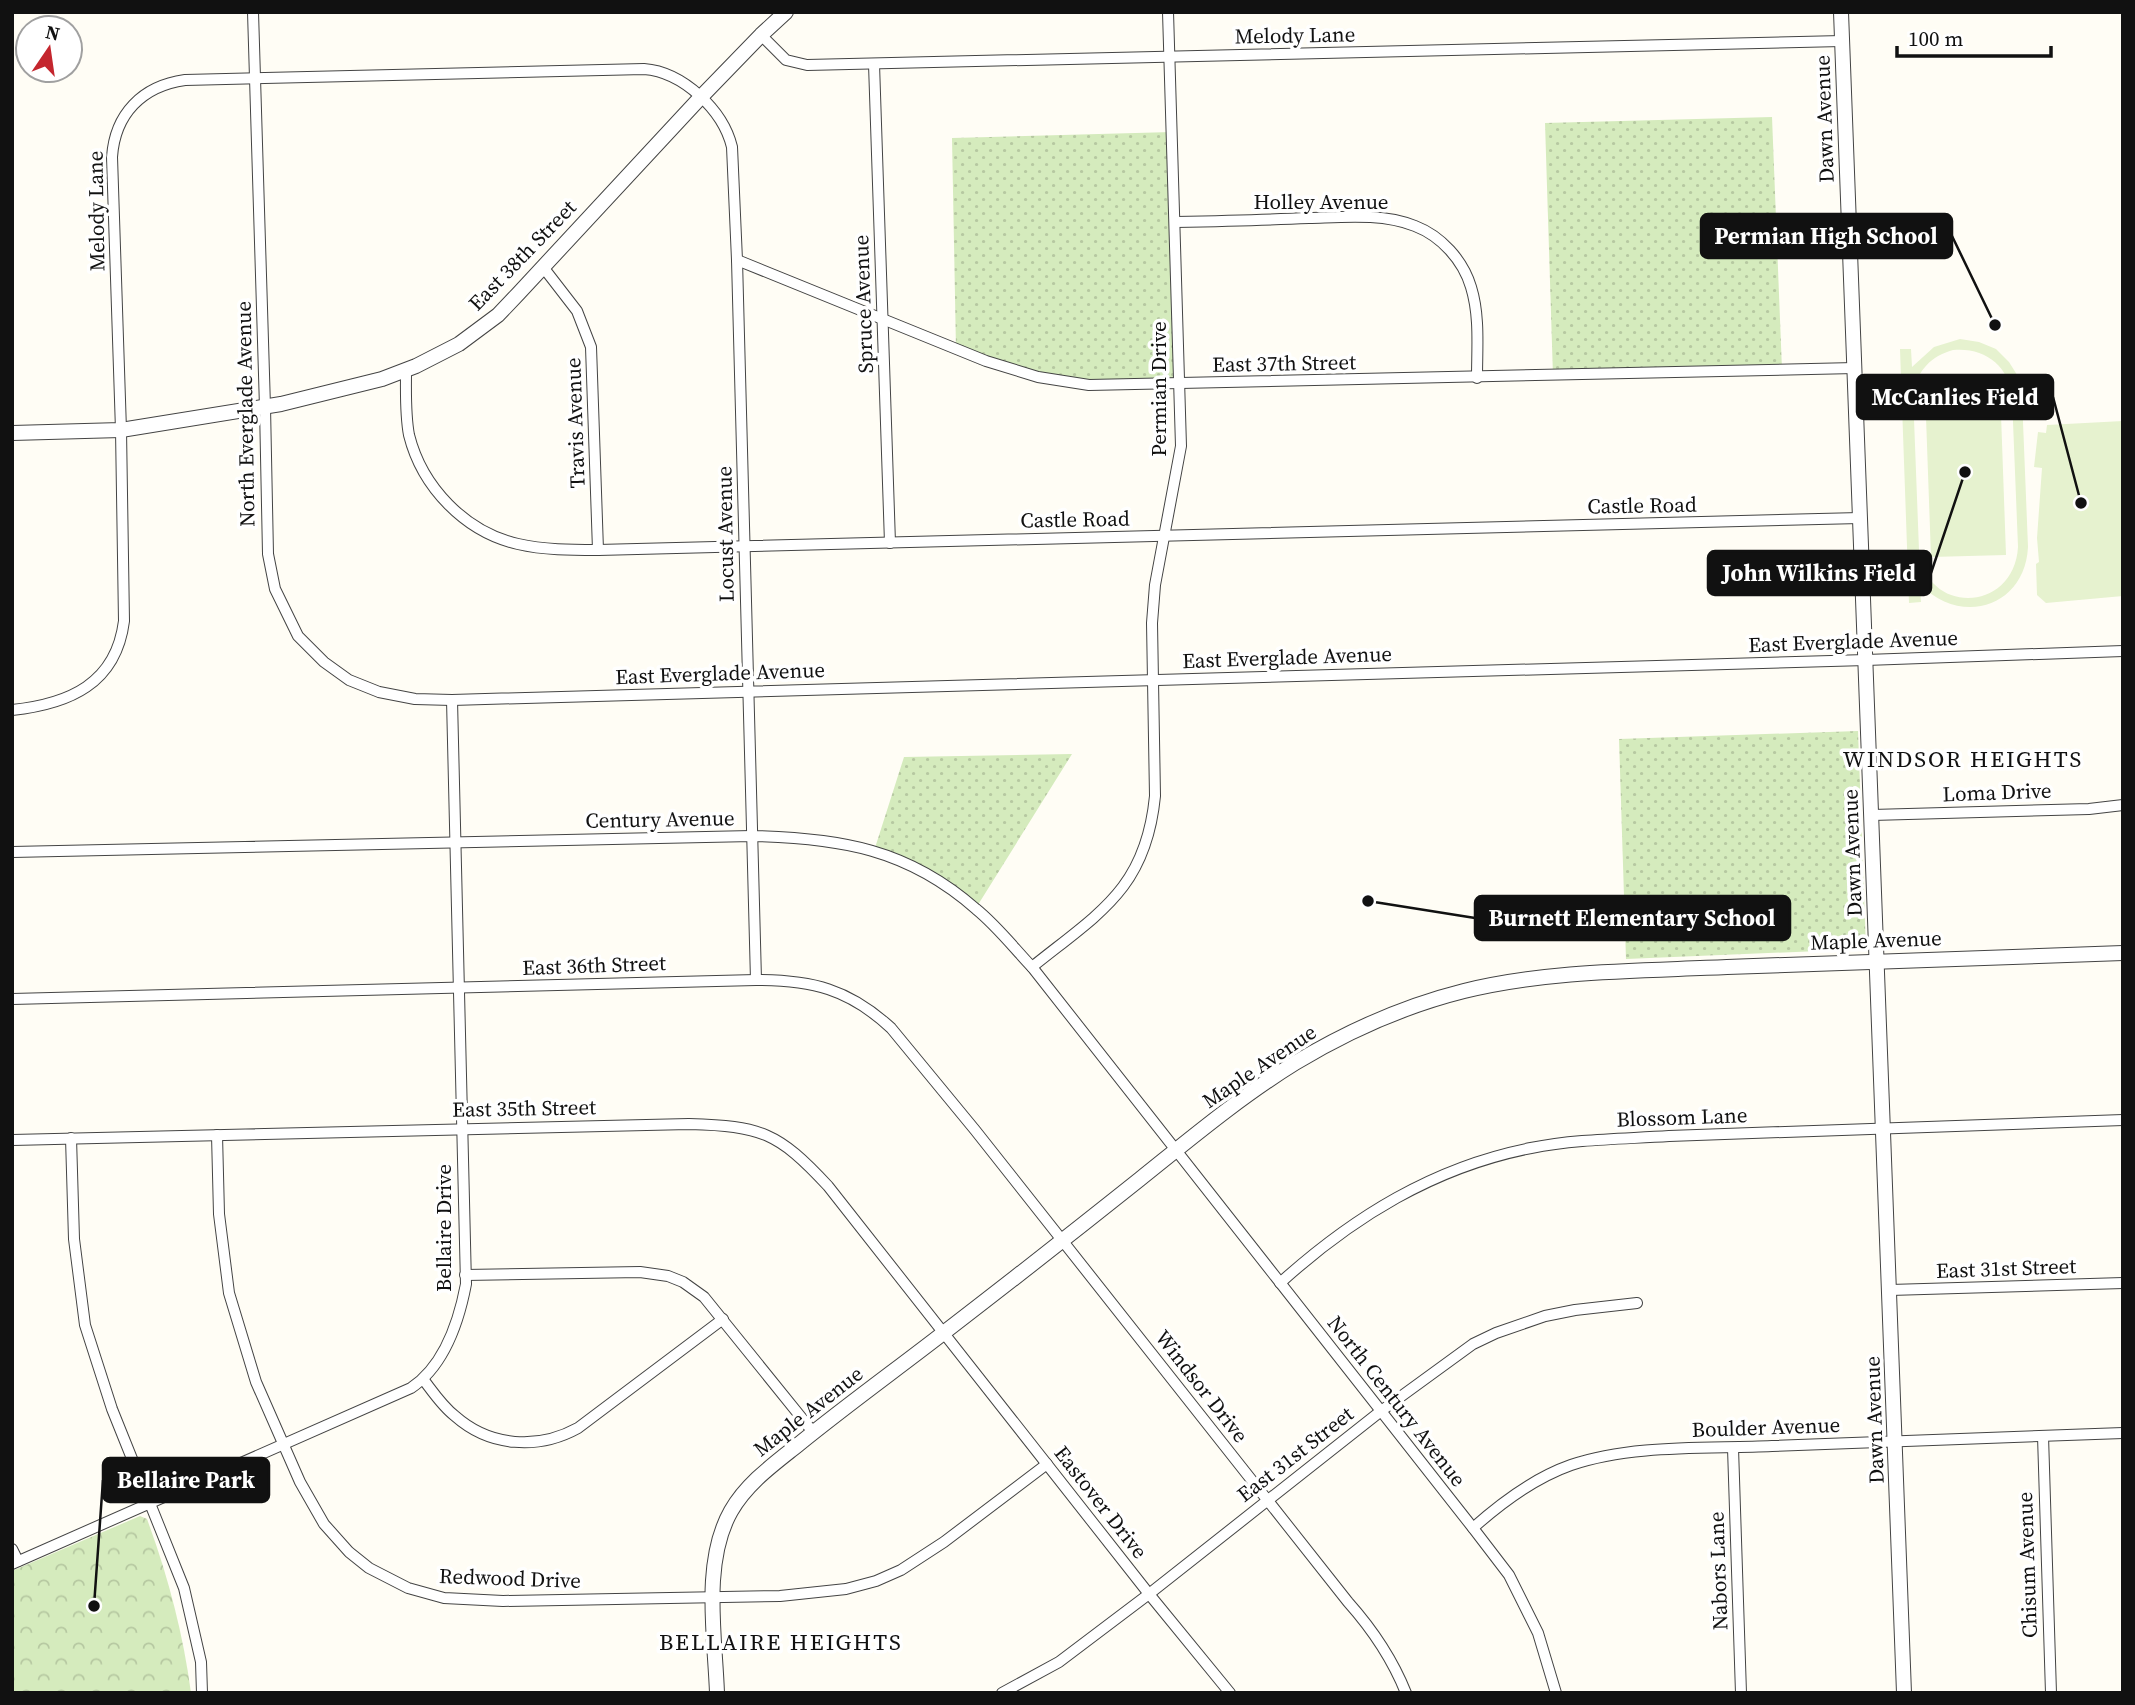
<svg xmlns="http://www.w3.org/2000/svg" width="2135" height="1705" viewBox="0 0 2135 1705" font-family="'Source Serif 4',serif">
<defs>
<pattern id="grass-dots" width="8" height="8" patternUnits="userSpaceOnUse" patternTransform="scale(1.75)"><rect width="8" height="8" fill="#d5ebbd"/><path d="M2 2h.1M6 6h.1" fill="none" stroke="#b6c8a1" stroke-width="1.8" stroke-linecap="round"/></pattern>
<pattern id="park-crowns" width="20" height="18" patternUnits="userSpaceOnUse" patternTransform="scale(1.75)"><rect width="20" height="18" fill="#d5ebbd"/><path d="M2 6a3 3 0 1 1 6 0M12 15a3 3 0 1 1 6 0" fill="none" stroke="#b6c8a1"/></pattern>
</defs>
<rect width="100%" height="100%" fill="#fffdf5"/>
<g fill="url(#grass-dots)">
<path d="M1772 117 1782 370 1553 376 1545 123Z"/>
<path d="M1172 132 1179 385 1038 377 956 349 952 138Z"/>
<path d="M1858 731 1866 949 1626 959 1619 739Z"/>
<path d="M1072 754 976 908 954 891 874 851 904 757Z"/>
</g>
<path fill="url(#park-crowns)" d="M140 1516 147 1519C168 1576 183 1633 191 1693H12V1571Z"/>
<g fill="#e6f2cf" fill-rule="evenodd">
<path d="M1960 339 1979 342 1996 349 2009 362 2019 378 2022 397 2028 547C2025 607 1961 627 1920 584L1921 602 1909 603 1900 349H1911L1912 367 1934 347ZM1953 350C1984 347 2009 365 2012 397L2018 547C2014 613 1926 616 1919 550L1913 393C1918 370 1931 356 1953 350Z"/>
<path d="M2000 386 2006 555 1931 557 1925 389Z"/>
<path d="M2123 421V596L2046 603 2037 595 2036 564 2039 562 2037 538 2042 468 2034 467 2038 432 2046 433 2047 425Z"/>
</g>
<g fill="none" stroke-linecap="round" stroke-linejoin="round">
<defs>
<g id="minor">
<path d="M253 12 265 407 268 554 275 589 298 636 324 662 349 680 379 692 415 699 452 700 1866 660 2123 651"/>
<path d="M761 35 786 60 807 65 1842 41"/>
<path d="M874 64 890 543"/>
<path d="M1175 222C1220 221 1264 220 1309 218 1344 217 1382 213 1415 226 1441 236 1463 260 1471 287 1480 316 1477 348 1477 378"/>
<path d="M737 260 986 361 1038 377 1089 385 1855 368"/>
<path d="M543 267 577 311 591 347 598 550"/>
<path d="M406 370C406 392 405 414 409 435 422 487 465 532 518 544 544 550 571 550 598 550L1860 518"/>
<path d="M12 710C69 704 116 684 124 621L121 430 112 157C115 114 142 86 185 80L644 69C683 72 723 110 732 147L737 260 756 980"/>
<path d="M1872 815 2089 809 2123 805"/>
<path d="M12 852 752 836C840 838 908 849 976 909 997 926 1014 948 1032 967L1473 1528 1509 1575 1538 1633 1556 1693"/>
<path d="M1032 967C1099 913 1146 889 1155 796L1152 623 1155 585 1181 446 1168 12"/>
<path d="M12 999 756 980C812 980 849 989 891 1028L975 1130 1348 1602C1373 1630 1392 1658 1406 1693"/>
<path d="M217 1135 219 1214 229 1293 256 1382 300 1482 324 1524 349 1552 369 1568 408 1588 444 1598 503 1601 780 1596 846 1589 876 1581 901 1570 944 1542 1047 1464"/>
<path d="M71 1138 74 1239 85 1325 112 1409 184 1588 201 1662 202 1693"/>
<path d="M12 1140 689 1124C761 1126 778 1132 828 1186L1149 1594 1230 1693"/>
<path d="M465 1275 640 1272 668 1276 683 1282 704 1297 813 1432"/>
<path d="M1280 1283C1353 1217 1434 1167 1531 1148 1576 1139 1623 1139 1669 1136L2123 1120"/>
<path d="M1890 1290 2123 1283"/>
<path d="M423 1379C433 1392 442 1406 455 1416 490 1447 538 1450 578 1428L723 1319"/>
<path d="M2043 1436 2051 1693"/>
<path d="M1733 1448 1741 1693"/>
<path d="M1473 1528C1502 1502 1534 1478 1571 1465 1632 1444 1708 1449 1772 1446 1889 1442 2006 1438 2123 1433"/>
<path d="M12 1549 18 1561"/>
<path d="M12 1564 411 1388C444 1366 459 1321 466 1284L452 700"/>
<path d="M1002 1693 1059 1662 1149 1594 1381 1411 1473 1344 1496 1333 1545 1316 1575 1310 1637 1303"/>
</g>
<g id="tertiary">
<path d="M1841 12 1904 1693"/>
<path d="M12 433 121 430 281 404 382 379 416 366 459 344 498 315 518 294 700 98 761 35 786 12"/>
<path d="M717 1693C715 1636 702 1562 731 1511 747 1483 774 1464 799 1444 847 1405 897 1369 946 1331 1011 1281 1076 1230 1140 1179 1190 1139 1240 1097 1295 1063 1348 1031 1404 1006 1464 991 1550 970 1640 971 1727 967 1859 962 1991 957 2123 953"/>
</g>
</defs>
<use href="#minor" stroke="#444" stroke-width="12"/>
<use href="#tertiary" stroke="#444" stroke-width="16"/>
<use href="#minor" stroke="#fff" stroke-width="10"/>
<use href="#tertiary" stroke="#fff" stroke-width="14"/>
</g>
<g text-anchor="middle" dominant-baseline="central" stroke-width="7" stroke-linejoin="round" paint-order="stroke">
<g font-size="21" fill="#111" stroke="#fff">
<text transform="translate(1295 35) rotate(-1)">Melody Lane</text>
<text transform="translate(1824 119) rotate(-92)">Dawn Avenue</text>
<text x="1321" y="201">Holley Avenue</text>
<text transform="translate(96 211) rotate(-91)">Melody Lane</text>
<text transform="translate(522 255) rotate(-46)">East 38th Street</text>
<text transform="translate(863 304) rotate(-92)">Spruce Avenue</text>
<text transform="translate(1284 363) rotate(-1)">East 37th Street</text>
<text transform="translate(1158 389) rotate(-90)">Permian Drive</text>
<text transform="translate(245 414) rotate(-91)">North Everglade Avenue</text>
<text transform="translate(575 423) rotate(-92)">Travis Avenue</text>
<text transform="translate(1642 505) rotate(-1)">Castle Road</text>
<text transform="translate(1075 519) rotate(-1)">Castle Road</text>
<text transform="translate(725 534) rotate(-91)">Locust Avenue</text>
<text transform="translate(1853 641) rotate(-2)">East Everglade Avenue</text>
<text transform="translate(1287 657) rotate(-2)">East Everglade Avenue</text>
<text transform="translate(720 673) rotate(-2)">East Everglade Avenue</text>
<text transform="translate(1997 792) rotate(-2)">Loma Drive</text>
<text transform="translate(660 819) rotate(-1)">Century Avenue</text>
<text transform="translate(1852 853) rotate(-92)">Dawn Avenue</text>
<text transform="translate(1876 940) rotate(-2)">Maple Avenue</text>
<text transform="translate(594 965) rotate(-2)">East 36th Street</text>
<text transform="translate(1259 1066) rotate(-34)">Maple Avenue</text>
<text transform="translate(524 1108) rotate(-1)">East 35th Street</text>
<text transform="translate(1682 1117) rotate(-2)">Blossom Lane</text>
<text transform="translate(443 1228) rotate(-90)">Bellaire Drive</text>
<text transform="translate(2006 1268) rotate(-2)">East 31st Street</text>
<text transform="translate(1202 1386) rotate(52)">Windsor Drive</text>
<text transform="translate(1397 1401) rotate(52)">North Century Avenue</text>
<text transform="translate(808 1411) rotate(-38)">Maple Avenue</text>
<text transform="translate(1874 1420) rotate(-92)">Dawn Avenue</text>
<text transform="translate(1766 1427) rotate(-2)">Boulder Avenue</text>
<text transform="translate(1295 1454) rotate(-38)">East 31st Street</text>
<text transform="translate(1101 1502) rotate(52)">Eastover Drive</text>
<text transform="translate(2027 1565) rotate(-92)">Chisum Avenue</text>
<text transform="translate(1718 1571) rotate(-92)">Nabors Lane</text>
<text transform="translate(510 1578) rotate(2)">Redwood Drive</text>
</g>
<g font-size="23" letter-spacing="2" fill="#111" stroke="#fff">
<text x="1963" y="759">WINDSOR HEIGHTS</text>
<text x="781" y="1642">BELLAIRE HEIGHTS</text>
</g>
</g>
<path fill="none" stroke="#111" stroke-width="2.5" d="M1995 325L1952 236M2081 503L2053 397M1965 472L1931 573M1368 901L1475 918M94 1606L103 1480"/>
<g fill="#111" stroke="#fff" stroke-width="2.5">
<circle cx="1995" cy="325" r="7"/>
<circle cx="2081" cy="503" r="7"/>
<circle cx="1965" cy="472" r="7"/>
<circle cx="1368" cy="901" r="7"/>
<circle cx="94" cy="1606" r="7"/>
</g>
<g fill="#111" stroke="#111" stroke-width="2.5">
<rect x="1701" y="214" width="251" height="44" rx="7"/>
<rect x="1857" y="375" width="196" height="44" rx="7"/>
<rect x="1708" y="551" width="223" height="44" rx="7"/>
<rect x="1475" y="896" width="315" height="44" rx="7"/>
<rect x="103" y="1458" width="166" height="44" rx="7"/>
</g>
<g font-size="23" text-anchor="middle" font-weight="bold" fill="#fff">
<text x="1826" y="244">Permian High School</text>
<text x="1955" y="405">McCanlies Field</text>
<text x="1819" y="581">John Wilkins Field</text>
<text x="1632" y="926">Burnett Elementary School</text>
<text x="186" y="1488">Bellaire Park</text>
</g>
<rect width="2135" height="1705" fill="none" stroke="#111111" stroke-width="28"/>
<g transform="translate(49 49) rotate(13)"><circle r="33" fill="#ffffff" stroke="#a0a0a0" stroke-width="2"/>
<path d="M0-5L12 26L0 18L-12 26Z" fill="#c4262e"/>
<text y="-10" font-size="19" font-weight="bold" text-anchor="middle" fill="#111111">N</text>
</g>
<path d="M1897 46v10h154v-10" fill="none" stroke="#111111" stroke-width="3.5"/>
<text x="1908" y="46" font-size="21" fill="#111111" stroke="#ffffff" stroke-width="5" paint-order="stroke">100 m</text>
</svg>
